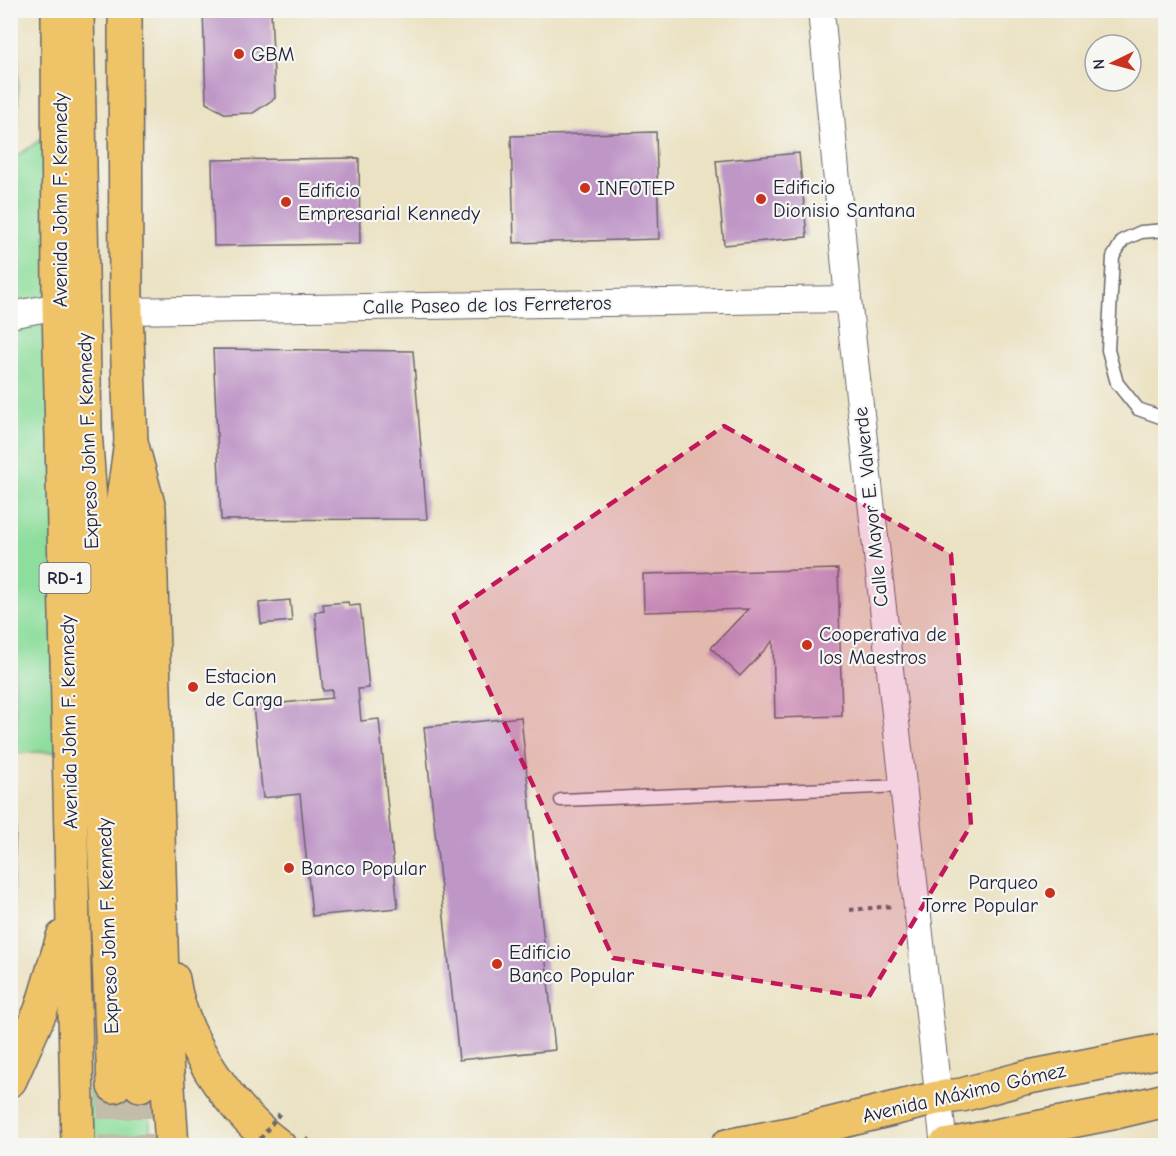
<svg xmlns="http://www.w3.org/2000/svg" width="1176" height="1156" viewBox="0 0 1176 1156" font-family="'Comic Neue',sans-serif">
<rect width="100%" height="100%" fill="#f6f6f2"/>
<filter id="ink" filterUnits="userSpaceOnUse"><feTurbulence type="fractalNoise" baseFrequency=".0167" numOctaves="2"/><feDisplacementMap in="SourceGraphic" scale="12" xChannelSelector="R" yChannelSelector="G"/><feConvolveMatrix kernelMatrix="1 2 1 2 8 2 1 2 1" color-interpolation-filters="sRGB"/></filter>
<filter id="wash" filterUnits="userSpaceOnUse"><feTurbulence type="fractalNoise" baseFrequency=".008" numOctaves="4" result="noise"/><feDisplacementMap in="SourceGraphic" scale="24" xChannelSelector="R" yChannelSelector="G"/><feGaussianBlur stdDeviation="1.35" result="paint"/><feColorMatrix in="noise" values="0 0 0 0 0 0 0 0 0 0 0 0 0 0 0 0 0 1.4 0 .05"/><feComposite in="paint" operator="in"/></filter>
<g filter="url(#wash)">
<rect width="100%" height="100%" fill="#ebe2c3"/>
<g fill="#8ddd9c" stroke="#58806c" stroke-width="1.5">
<path d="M11 10 18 11V119L11 125Z"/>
<path d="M49 134 64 751 16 753 10 161Z"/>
<path d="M148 1083 151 1145 89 1146V1088Z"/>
</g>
<g id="blocks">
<g fill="#bf97c7">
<path d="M203 10H271L275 98 253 113 226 114 206 103Z"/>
<path d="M656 132 659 239 514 243 511 136Z"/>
<path d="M799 153 807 237 724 245 716 161Z"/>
<path d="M359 158 360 244 214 246 212 160Z"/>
<path d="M213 349 413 351 427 519 221 520Z"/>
<path d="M838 569 842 716 775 718 773 641 740 676 711 648 748 609 644 612 643 574Z"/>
<path d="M290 600 292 621 261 624 259 603Z"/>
<path d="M348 602 349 606 360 605 362 621 369 688 358 689 361 721 379 719 398 908 312 916 300 794 263 798 253 706 332 698V690L323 691 315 612 324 611 323 604Z"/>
<path d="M521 717 555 1050 459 1060 424 727Z"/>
<path d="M10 822H16L13 918H10Z"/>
</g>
</g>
</g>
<g filter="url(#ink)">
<use href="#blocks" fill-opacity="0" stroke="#68656b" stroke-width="1.5"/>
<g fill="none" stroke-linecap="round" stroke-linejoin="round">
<g stroke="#c3bca8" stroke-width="33" stroke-dasharray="33 16" stroke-linecap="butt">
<path d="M140 1085 141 1146"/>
<path d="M114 1086 115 1146"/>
</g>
<defs>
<g id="lane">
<path d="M1166 230 1141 232 1123 240 1113 257 1108 350 1117 383 1138 409 1166 419"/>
<path d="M561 800 902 786"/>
</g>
<g id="street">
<path d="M821 10 848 299 944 1146"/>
<path d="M126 311 848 299"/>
<path d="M10 315 59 306"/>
</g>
<g id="primary">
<path d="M58 10 59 306 78 1146"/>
<path d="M131 442 149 508 163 1015 172 1146"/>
<path d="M173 979C181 1038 231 1111 279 1146"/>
<path d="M10 1080 41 1010 63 937"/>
<path d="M727 1146 794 1133 937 1098 962 1095 1024 1078 1166 1050"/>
<path d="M945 1146 1112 1113 1166 1100"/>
</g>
<g id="highway">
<path d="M77 10 85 430 92 529 114 1086"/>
<path d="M125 10 126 311 131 442 120 520 140 1085"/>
</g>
</defs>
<use href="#lane" stroke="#68656b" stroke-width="15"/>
<use href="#street" stroke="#68656b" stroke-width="28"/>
<use href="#primary" stroke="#68656b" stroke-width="36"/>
<use href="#highway" stroke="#68656b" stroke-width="36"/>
<g stroke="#68656b" stroke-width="4" stroke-dasharray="4.5 4.5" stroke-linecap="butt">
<path d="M850 910 893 906"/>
<path d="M306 1138 314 1146"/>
</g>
<use href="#lane" stroke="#fff" stroke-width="12"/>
<use href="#street" stroke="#fff" stroke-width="26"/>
<use href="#primary" stroke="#efc469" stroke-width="33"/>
<use href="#highway" stroke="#efc469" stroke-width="33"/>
<path stroke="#68656b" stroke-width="4" stroke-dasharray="4.5 4.5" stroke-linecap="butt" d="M255 1146 280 1113"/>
</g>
</g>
<path fill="#c2185b" fill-opacity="0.2" stroke="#c2185b" stroke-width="4.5" stroke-dasharray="12 8" stroke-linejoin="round" d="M724 426 951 554 971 825 868 998 613 958 453 612Z"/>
<g fill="#c8321e" stroke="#f6f6f2" stroke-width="2">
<circle cx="239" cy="54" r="6"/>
<circle cx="585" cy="188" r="6"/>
<circle cx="761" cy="199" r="6"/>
<circle cx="286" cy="202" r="6"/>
<circle cx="807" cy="645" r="6"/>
<circle cx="193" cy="687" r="6"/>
<circle cx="289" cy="868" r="6"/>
<circle cx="1050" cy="893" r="6"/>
<circle cx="497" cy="964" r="6"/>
</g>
<g text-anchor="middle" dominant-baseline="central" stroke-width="4.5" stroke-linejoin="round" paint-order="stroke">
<rect fill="#f6f6f2" stroke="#626272" stroke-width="1.5" x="39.5" y="563" width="51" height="30" rx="4.5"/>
<g font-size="18" font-weight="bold" fill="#22223b">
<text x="65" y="578">RD-1</text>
</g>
<g font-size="20" fill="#22223b" stroke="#f6f6f2" text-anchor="start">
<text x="251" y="54">GBM</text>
<text x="773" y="187">Edificio<tspan x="773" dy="23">Dionisio Santana</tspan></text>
<text x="597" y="188">INFOTEP</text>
<text x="298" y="190">Edificio<tspan x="298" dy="23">Empresarial Kennedy</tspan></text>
<text x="819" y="634">Cooperativa de<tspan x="819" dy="23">los Maestros</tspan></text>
<text x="205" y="676">Estacion<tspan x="205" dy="23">de Carga</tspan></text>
<text x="301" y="868">Banco Popular</text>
<text x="1038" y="882" text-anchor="end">Parqueo<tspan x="1038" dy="23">Torre Popular</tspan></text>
<text x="509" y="952">Edificio<tspan x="509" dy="23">Banco Popular</tspan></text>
</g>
<g font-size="20" fill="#22223b" stroke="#f6f6f2">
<text transform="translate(60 200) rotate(-90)">Avenida John F. Kennedy</text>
<text transform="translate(487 305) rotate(-1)">Calle Paseo de los Ferreteros</text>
<text transform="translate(88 441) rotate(-92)">Expreso John F. Kennedy</text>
<text transform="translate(871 507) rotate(-96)">Calle Mayor E. Valverde</text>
<text transform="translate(69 722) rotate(-91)">Avenida John F. Kennedy</text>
<text transform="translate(108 926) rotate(-92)">Expreso John F. Kennedy</text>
<text transform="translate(964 1093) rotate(-13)">Avenida Máximo Gómez</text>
</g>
</g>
<rect width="1176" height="1156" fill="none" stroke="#f6f6f2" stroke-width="36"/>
<g transform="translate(1113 63) rotate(265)"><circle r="28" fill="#f6f6f2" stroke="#a1a1a9" stroke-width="1.5"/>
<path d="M0-4.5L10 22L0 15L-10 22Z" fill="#c8321e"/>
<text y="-9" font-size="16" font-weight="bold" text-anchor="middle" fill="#22223b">N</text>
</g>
</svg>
